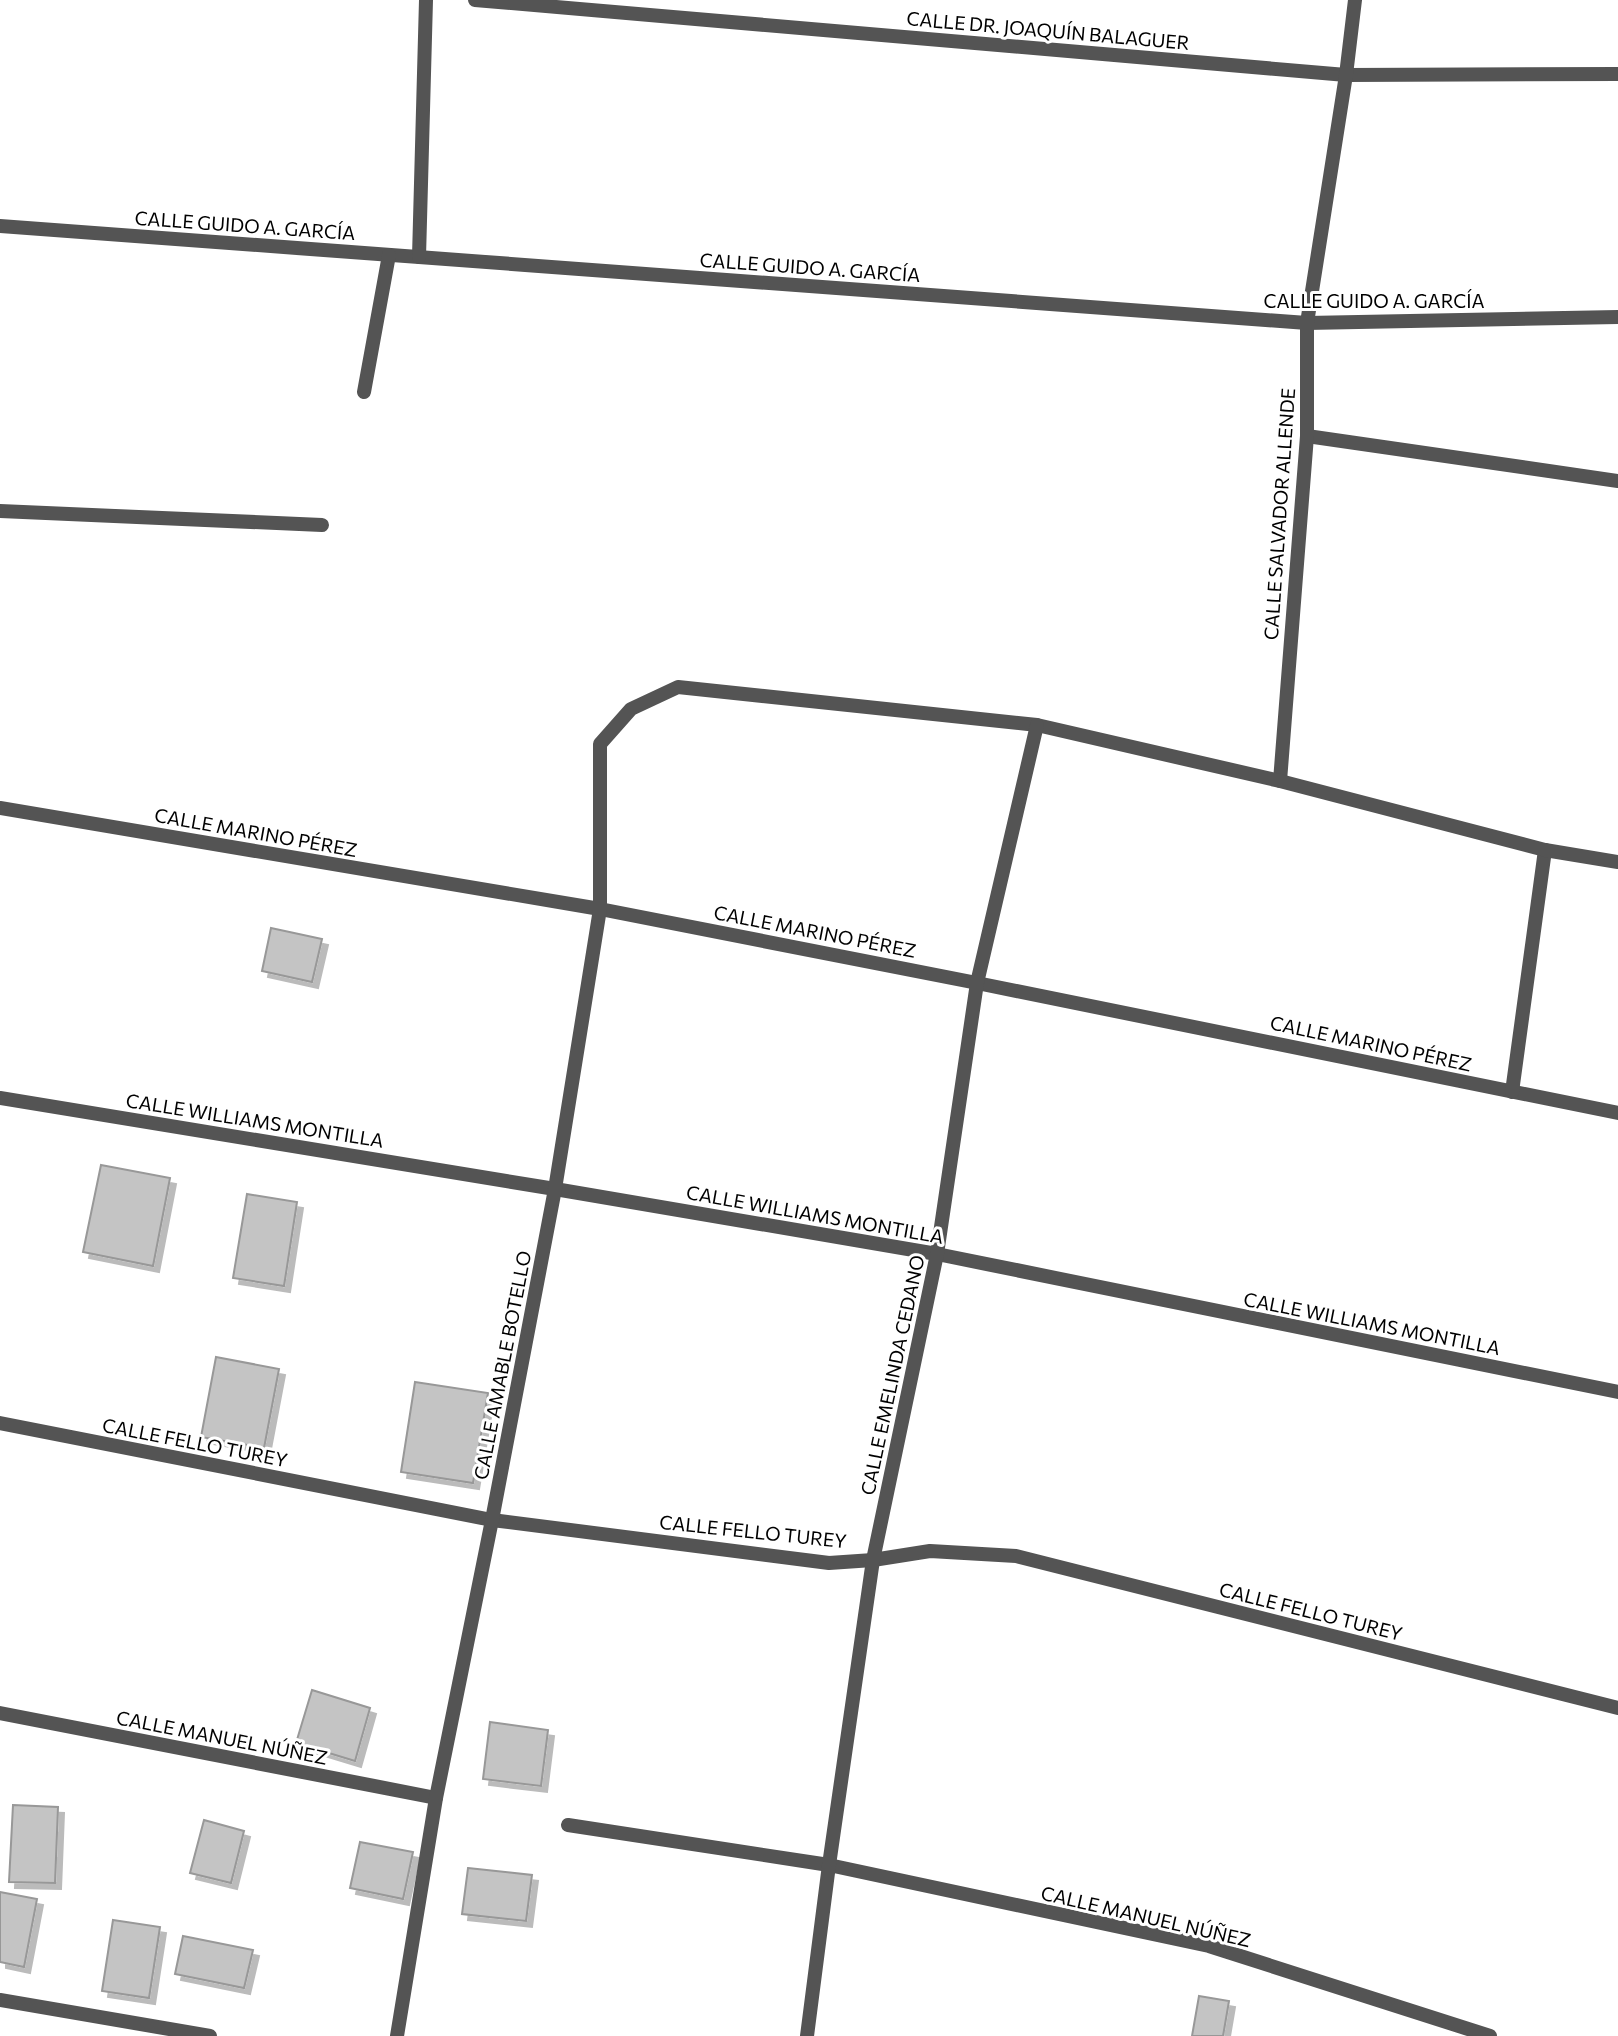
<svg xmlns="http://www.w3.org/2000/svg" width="1618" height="2036" viewBox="0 0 1618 2036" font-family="Commissioner,sans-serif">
<defs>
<filter id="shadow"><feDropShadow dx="6" dy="6" stdDeviation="0" flood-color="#0004"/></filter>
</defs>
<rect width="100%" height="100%" fill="#fff"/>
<g fill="#c4c4c4" stroke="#989898" stroke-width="2" filter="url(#shadow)">
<path d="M271 928 322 939 312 982 262 971Z"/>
<path d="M101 1165 170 1178 153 1266 83 1252Z"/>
<path d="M247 1194 297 1202 284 1286 233 1278Z"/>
<path d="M216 1357 279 1369 264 1448 201 1437Z"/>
<path d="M415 1382 488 1393 473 1483 401 1472Z"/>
<path d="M312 1690 370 1708 355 1761 296 1743Z"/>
<path d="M490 1722 548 1730 541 1786 483 1779Z"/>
<path d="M13 1805 58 1807 55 1883 9 1882Z"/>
<path d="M204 1820 244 1831 231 1883 190 1873Z"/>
<path d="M360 1842 413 1852 403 1899 350 1888Z"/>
<path d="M468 1868 532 1875 526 1921 462 1914Z"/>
<path d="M0 1892 37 1899 24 1967 0 1962Z"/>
<path d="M113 1920 160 1927 149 1998 102 1991Z"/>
<path d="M183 1936 253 1950 244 1988 175 1974Z"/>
<path d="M1199 1996 1229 2001 1223 2036H1192Z"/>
</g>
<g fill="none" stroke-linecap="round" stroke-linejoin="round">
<g stroke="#545454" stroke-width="14">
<path d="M475 0 1346 75 1618 74"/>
<path d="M0 226 1307 323 1618 317"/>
<path d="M419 257 426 0"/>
<path d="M364 392 389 255"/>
<path d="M1307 436 1618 481"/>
<path d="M0 511 322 525"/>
<path d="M1280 781 1307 436V323L1346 75 1355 0"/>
<path d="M0 808 600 909 977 983 1618 1113"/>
<path d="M1512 1092 1545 850"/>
<path d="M0 1098 555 1189 937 1254 1618 1392"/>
<path d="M0 1423 492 1520 829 1563 873 1560 930 1551 1016 1556 1618 1708"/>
<path d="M0 1713 436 1798"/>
<path d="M568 1825 829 1865 1209 1946 1490 2036"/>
<path d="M0 2000 210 2036"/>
<path d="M397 2036 436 1798 492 1520 555 1189 600 909V744L631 709 678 687 1037 725 1280 781 1545 850 1618 862"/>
<path d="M807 2036 829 1865 873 1560 937 1254 977 983 1037 725"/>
</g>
</g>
<g text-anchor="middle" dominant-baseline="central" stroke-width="6" stroke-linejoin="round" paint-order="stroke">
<g font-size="19" fill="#000" stroke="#fff">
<text transform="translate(1048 30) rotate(5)">CALLE DR. JOAQUÍN BALAGUER</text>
<text transform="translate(245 225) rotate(4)">CALLE GUIDO A. GARCÍA</text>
<text transform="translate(810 267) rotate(4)">CALLE GUIDO A. GARCÍA</text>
<text x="1374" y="300">CALLE GUIDO A. GARCÍA</text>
<text transform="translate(1279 514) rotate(-86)">CALLE SALVADOR ALLENDE</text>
<text transform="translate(256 832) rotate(10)">CALLE MARINO PÉREZ</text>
<text transform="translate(815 931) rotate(11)">CALLE MARINO PÉREZ</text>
<text transform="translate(1371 1043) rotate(12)">CALLE MARINO PÉREZ</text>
<text transform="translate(255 1120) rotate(9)">CALLE WILLIAMS MONTILLA</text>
<text transform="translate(815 1214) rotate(10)">CALLE WILLIAMS MONTILLA</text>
<text transform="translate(1372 1323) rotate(11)">CALLE WILLIAMS MONTILLA</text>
<text transform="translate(502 1365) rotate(-79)">CALLE AMABLE BOTELLO</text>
<text transform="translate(892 1375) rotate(-78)">CALLE EMELINDA CEDANO</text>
<text transform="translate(195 1442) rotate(11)">CALLE FELLO TUREY</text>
<text transform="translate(753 1531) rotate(6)">CALLE FELLO TUREY</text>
<text transform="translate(1311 1611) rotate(14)">CALLE FELLO TUREY</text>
<text transform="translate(222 1737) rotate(11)">CALLE MANUEL NÚÑEZ</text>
<text transform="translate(1146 1916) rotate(13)">CALLE MANUEL NÚÑEZ</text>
</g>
</g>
</svg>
